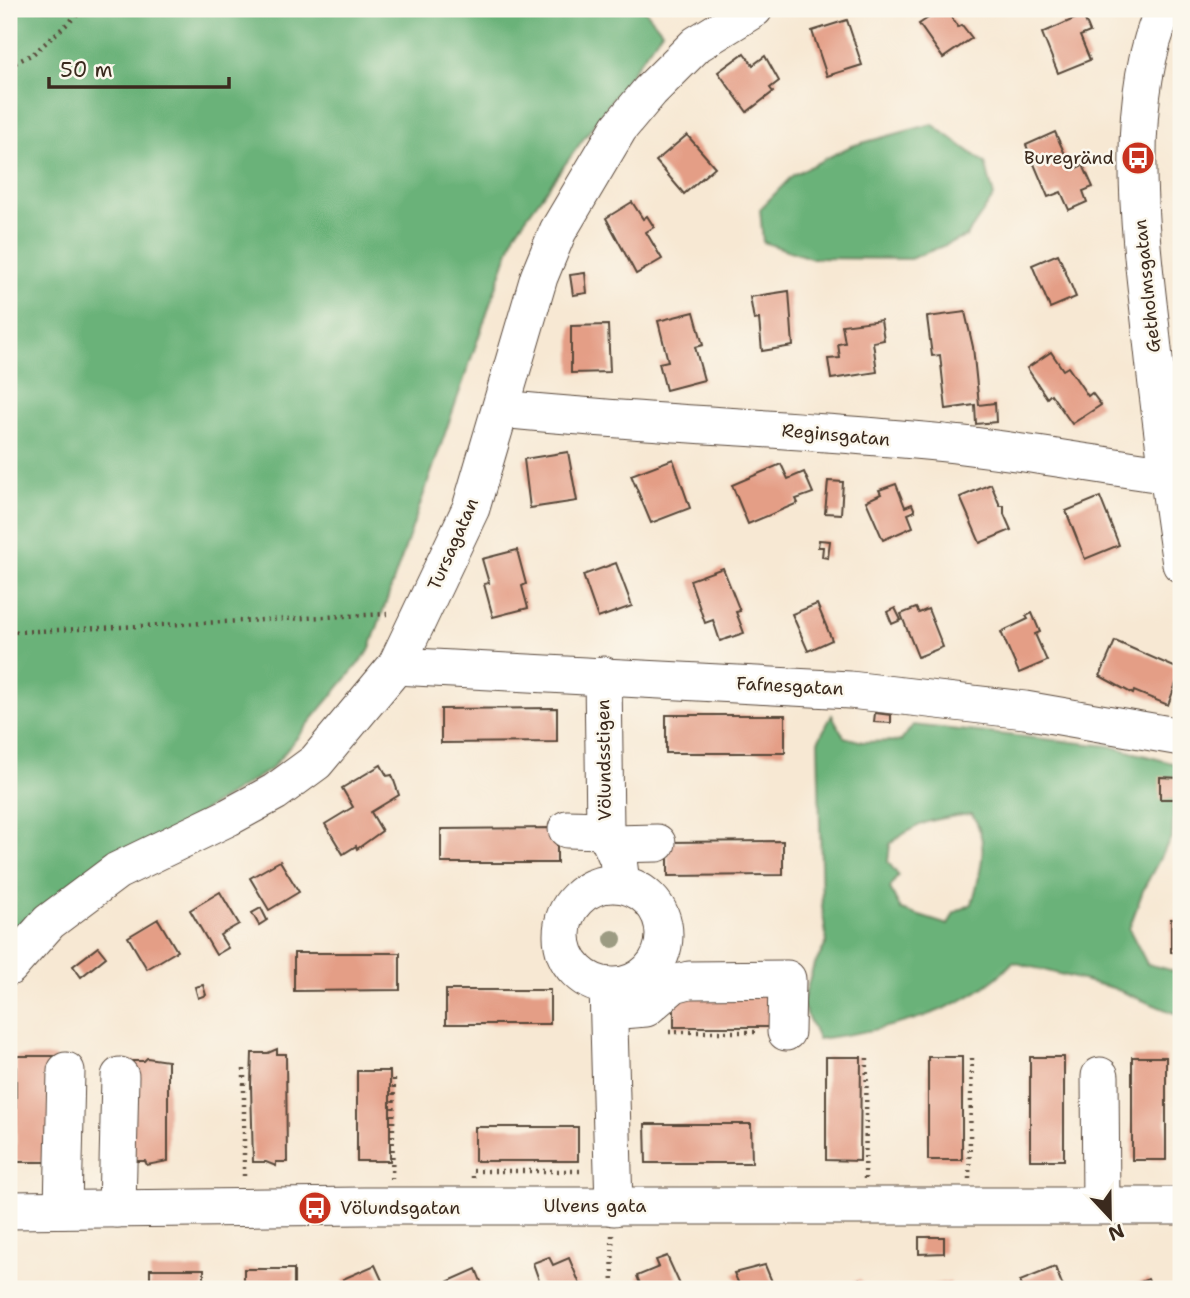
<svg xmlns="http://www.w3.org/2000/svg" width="1190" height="1298" viewBox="0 0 1190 1298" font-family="'Shantell Sans',sans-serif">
<rect width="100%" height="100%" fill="#fbf7ec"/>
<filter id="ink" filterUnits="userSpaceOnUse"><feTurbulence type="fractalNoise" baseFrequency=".0143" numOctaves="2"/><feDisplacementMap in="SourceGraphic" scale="14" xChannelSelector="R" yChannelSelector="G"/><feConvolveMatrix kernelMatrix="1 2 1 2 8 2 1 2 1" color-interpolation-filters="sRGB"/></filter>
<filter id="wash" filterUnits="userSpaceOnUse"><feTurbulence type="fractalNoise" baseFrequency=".00686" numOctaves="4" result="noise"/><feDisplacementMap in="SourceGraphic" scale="28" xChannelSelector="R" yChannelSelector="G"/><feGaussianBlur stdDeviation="1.57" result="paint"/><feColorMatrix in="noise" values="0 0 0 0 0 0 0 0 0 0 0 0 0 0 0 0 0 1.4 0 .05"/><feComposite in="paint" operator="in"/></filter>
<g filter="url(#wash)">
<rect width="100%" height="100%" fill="#f7e8d3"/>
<g fill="#6ab279" stroke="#526e4c" stroke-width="2" fill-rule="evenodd">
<path d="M9 9H644L662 31 515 233 369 651 271 769 9 931Z"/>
<path d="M932 124 985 163 994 196 966 237 910 259 810 258 763 242 760 209 793 175 851 146Z"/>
<path d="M832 715 844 737 863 742 901 741 913 725 1109 746 1176 764 1172 836 1144 888 1129 929 1147 964 1181 973V1016L1113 988 1013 962C965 1014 886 1030 818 1039L802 1004 813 968 827 942 822 907 818 741ZM972 814C991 843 980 873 972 904L954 913 948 925 901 910 890 888 898 875 888 862 890 844C918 821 936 818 972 814Z"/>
</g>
<g id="blocks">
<g fill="#e49e86">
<path d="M942 9H946L958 27 962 25 972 38 943 58 919 24Z"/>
<path d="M1083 15 1090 32 1080 36 1090 60 1058 73 1042 33Z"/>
<path d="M847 20 862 65 827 76 812 31Z"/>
<path d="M744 53 753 65 765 56 779 81 770 88 773 92 747 112 718 72Z"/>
<path d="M1055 132 1072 170 1083 165 1093 187 1083 191 1087 202 1069 210 1061 192 1048 197 1026 145Z"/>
<path d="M687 135 715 167 684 194 656 161Z"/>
<path d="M632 202 643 219 647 216 654 227 646 232 662 259 636 274 606 218Z"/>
<path d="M1058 254 1076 297 1050 308 1032 265Z"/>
<path d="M585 273 587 293 573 295 570 275Z"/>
<path d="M789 291 793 346 762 351 759 319 754 320 750 297Z"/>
<path d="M694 312 703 345 695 347 704 380 666 390 659 363 668 361 658 321Z"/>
<path d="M965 312 973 347 979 405 995 403 996 422 976 424 975 405 946 409 940 355 932 356 927 317Z"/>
<path d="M881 320 884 340 873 342 877 372 831 379 828 359 840 358 838 344 845 343 842 325Z"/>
<path d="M608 325 610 372 571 373V326Z"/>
<path d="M1051 352 1063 370 1068 367 1088 396 1092 393 1101 405 1072 424 1051 394 1047 398 1027 368Z"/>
<path d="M568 452 577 501 530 508 524 459Z"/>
<path d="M673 459 690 508 651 523 631 475Z"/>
<path d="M781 464 788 479 804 472 813 493 796 499 798 503 748 524 732 485Z"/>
<path d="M828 481 843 482 841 514 825 513Z"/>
<path d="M896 484 905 507 912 504 915 511 908 514 913 527 883 540 866 501 881 494 879 490Z"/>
<path d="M991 484 1000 506H1004V514L1011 530 980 543 960 497Z"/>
<path d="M1100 497 1119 545 1085 559 1066 511Z"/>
<path d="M819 540 830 541 828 558 822 557 823 547H818Z"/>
<path d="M517 550 526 584 522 586 528 608 493 617 484 584 489 583 482 559Z"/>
<path d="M616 563 632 606 598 618 583 575Z"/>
<path d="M723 568 740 611 736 612 744 633 720 641 713 620 705 623 690 580Z"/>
<path d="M817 604 832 640 808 651 792 614Z"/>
<path d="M895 608 901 620 892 624 887 612Z"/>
<path d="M916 608 919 613 928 609 943 647 918 657 901 614Z"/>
<path d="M1032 613 1040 632 1035 634 1047 661 1019 673 1001 632 1028 619 1026 616Z"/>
<path d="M1115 641 1181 670 1168 705 1134 691 1133 694 1100 676Z"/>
<path d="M557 708V742L441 743V709Z"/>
<path d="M875 713 891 715V723L874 722Z"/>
<rect x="666" y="715" width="119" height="38"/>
<path d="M381 765 387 776 392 775 399 795 371 812 382 831 357 849 356 846 343 854 325 824 353 807 342 788Z"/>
<path d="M1160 777 1181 778V799H1160Z"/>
<path d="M557 828V863H441V829Z"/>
<path d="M783 841V875L668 876V842Z"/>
<path d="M280 861 299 892 269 910 250 878Z"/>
<path d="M220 892 239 924 220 935 228 948 216 955 190 910Z"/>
<path d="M261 908 267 920 259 925 252 913Z"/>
<path d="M158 919 177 951 147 969 128 937Z"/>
<path d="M1171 919H1181V953L1171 952Z"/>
<path d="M98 947 106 957 81 977 73 966Z"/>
<path d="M294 953H400V990L294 991Z"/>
<path d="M203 985 206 995 198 998 195 987Z"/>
<rect x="674" y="988" width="107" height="39"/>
<rect x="446" y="990" width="104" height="34"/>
<path d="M277 1049V1054H286L287 1162H276V1166L266 1162H253L251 1085 252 1053H268Z"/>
<rect x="16" y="1056" width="39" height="106"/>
<path d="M826 1057H861L860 1161 826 1160Z"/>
<rect x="928" y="1057" width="34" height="103"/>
<rect x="1030" y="1057" width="34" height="103"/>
<rect x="1132" y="1057" width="34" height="103"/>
<path d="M147 1058 168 1061V1161L147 1165 145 1161H131V1061H144Z"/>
<rect x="357" y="1071" width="33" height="90"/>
<path d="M645 1124H751L752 1163H646Z"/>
<rect x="475" y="1127" width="103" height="34"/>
<path d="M919 1237H944V1253L919 1254Z"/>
<path d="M667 1256 682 1289H642L637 1276 659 1267 656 1260Z"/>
<path d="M549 1257 553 1265 569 1258 582 1289H542L533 1263Z"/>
<path d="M375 1265 386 1289H347L343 1279Z"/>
<path d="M765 1265 775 1289H741L734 1273Z"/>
<path d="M1055 1267 1064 1289H1023L1020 1281Z"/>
<rect x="150" y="1269" width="54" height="20"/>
<rect x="244" y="1269" width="50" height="20"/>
<path d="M476 1269 484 1289H442L440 1285Z"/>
<path d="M860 1279 865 1289H837Z"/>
<path d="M1148 1279 1152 1289H1123Z"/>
<path d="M950 1281 952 1289H922L921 1287Z"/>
</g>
</g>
</g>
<g filter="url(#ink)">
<use href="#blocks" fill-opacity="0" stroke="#574639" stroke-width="2"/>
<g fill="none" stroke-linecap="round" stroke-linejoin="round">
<defs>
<g id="minor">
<path d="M1164 9C1124 97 1139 227 1150 320 1158 402 1169 483 1181 564"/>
<path d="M502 409C656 425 810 428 963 445 1032 453 1100 465 1168 475"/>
<path d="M396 666 850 690 1025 710 1181 737"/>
<path d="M603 675 605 830 618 859 621 884"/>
<path d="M567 829 605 830"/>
<path d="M612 844 657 843"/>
<circle cx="613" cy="935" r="51"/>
<path d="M9 967 49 922 117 871 229 817 275 792 316 762 396 666 471 508 539 277 558 231 619 128 650 91 697 44 754 9"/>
<path d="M608 987 614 1207"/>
<path d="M609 1011 646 1008 674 984 689 980 787 979 786 1032"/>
<path d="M1100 1076 1101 1205"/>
<path d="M63 1209 66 1071"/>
<path d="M117 1209 120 1076"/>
<path d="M9 1210 364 1206H1181"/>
</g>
</defs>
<use href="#minor" stroke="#574639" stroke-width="39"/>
<g stroke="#574639" stroke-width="4.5" stroke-dasharray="2 5" stroke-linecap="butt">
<path d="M9 66 33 54 84 9"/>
<path d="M9 628 17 632 387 614"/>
<path d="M669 1032H757"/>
<path d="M244 1069V1181"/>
<path d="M473 1178V1171H583"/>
<path d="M392 1179 394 1076"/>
<path d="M865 1179 867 1055"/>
<path d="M969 1179 972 1058"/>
<path d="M612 1235 613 1289"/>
</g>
<use href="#minor" stroke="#fff" stroke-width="37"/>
</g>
<circle fill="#9c9b82" cx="613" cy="939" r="9"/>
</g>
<defs>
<symbol id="bus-disc" viewBox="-11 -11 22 22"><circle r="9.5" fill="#c8321e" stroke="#fbf7ec"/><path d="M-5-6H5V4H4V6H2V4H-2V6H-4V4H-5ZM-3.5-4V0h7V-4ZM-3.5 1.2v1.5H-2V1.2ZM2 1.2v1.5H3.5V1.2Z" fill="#fff"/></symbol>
</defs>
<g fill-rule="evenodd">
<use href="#bus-disc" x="1119" y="139" width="38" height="38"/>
<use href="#bus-disc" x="296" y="1189" width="38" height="38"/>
</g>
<g text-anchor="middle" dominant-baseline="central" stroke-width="5" stroke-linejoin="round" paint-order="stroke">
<g font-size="18" fill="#3b2a1e" stroke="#fbf7ec" text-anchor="end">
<text x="1114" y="158">Buregränd</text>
<text x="340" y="1208" text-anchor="start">Völundsgatan</text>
</g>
<g font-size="18" fill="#3b2a1e" stroke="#fbf7ec">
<text transform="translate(1147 286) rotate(-96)">Getholmsgatan</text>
<text transform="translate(836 435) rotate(5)">Reginsgatan</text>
<text transform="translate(453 544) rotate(-66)">Tursagatan</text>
<text transform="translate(790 686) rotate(3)">Fafnesgatan</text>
<text transform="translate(604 760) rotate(-91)">Völundsstigen</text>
<text x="595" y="1206">Ulvens gata</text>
</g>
</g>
<rect width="1190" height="1298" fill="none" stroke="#fbf7ec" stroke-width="35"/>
<g transform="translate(1110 1217) rotate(158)" stroke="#fbf7ec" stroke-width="5" paint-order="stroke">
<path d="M0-5L12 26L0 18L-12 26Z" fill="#3b2a1e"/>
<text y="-10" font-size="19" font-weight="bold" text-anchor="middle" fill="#3b2a1e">N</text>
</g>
<path d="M49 77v10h180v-10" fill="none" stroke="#3b2a1e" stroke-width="3.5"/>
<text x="60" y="77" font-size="21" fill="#3b2a1e" stroke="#fbf7ec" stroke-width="5" paint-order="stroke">50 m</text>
</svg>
